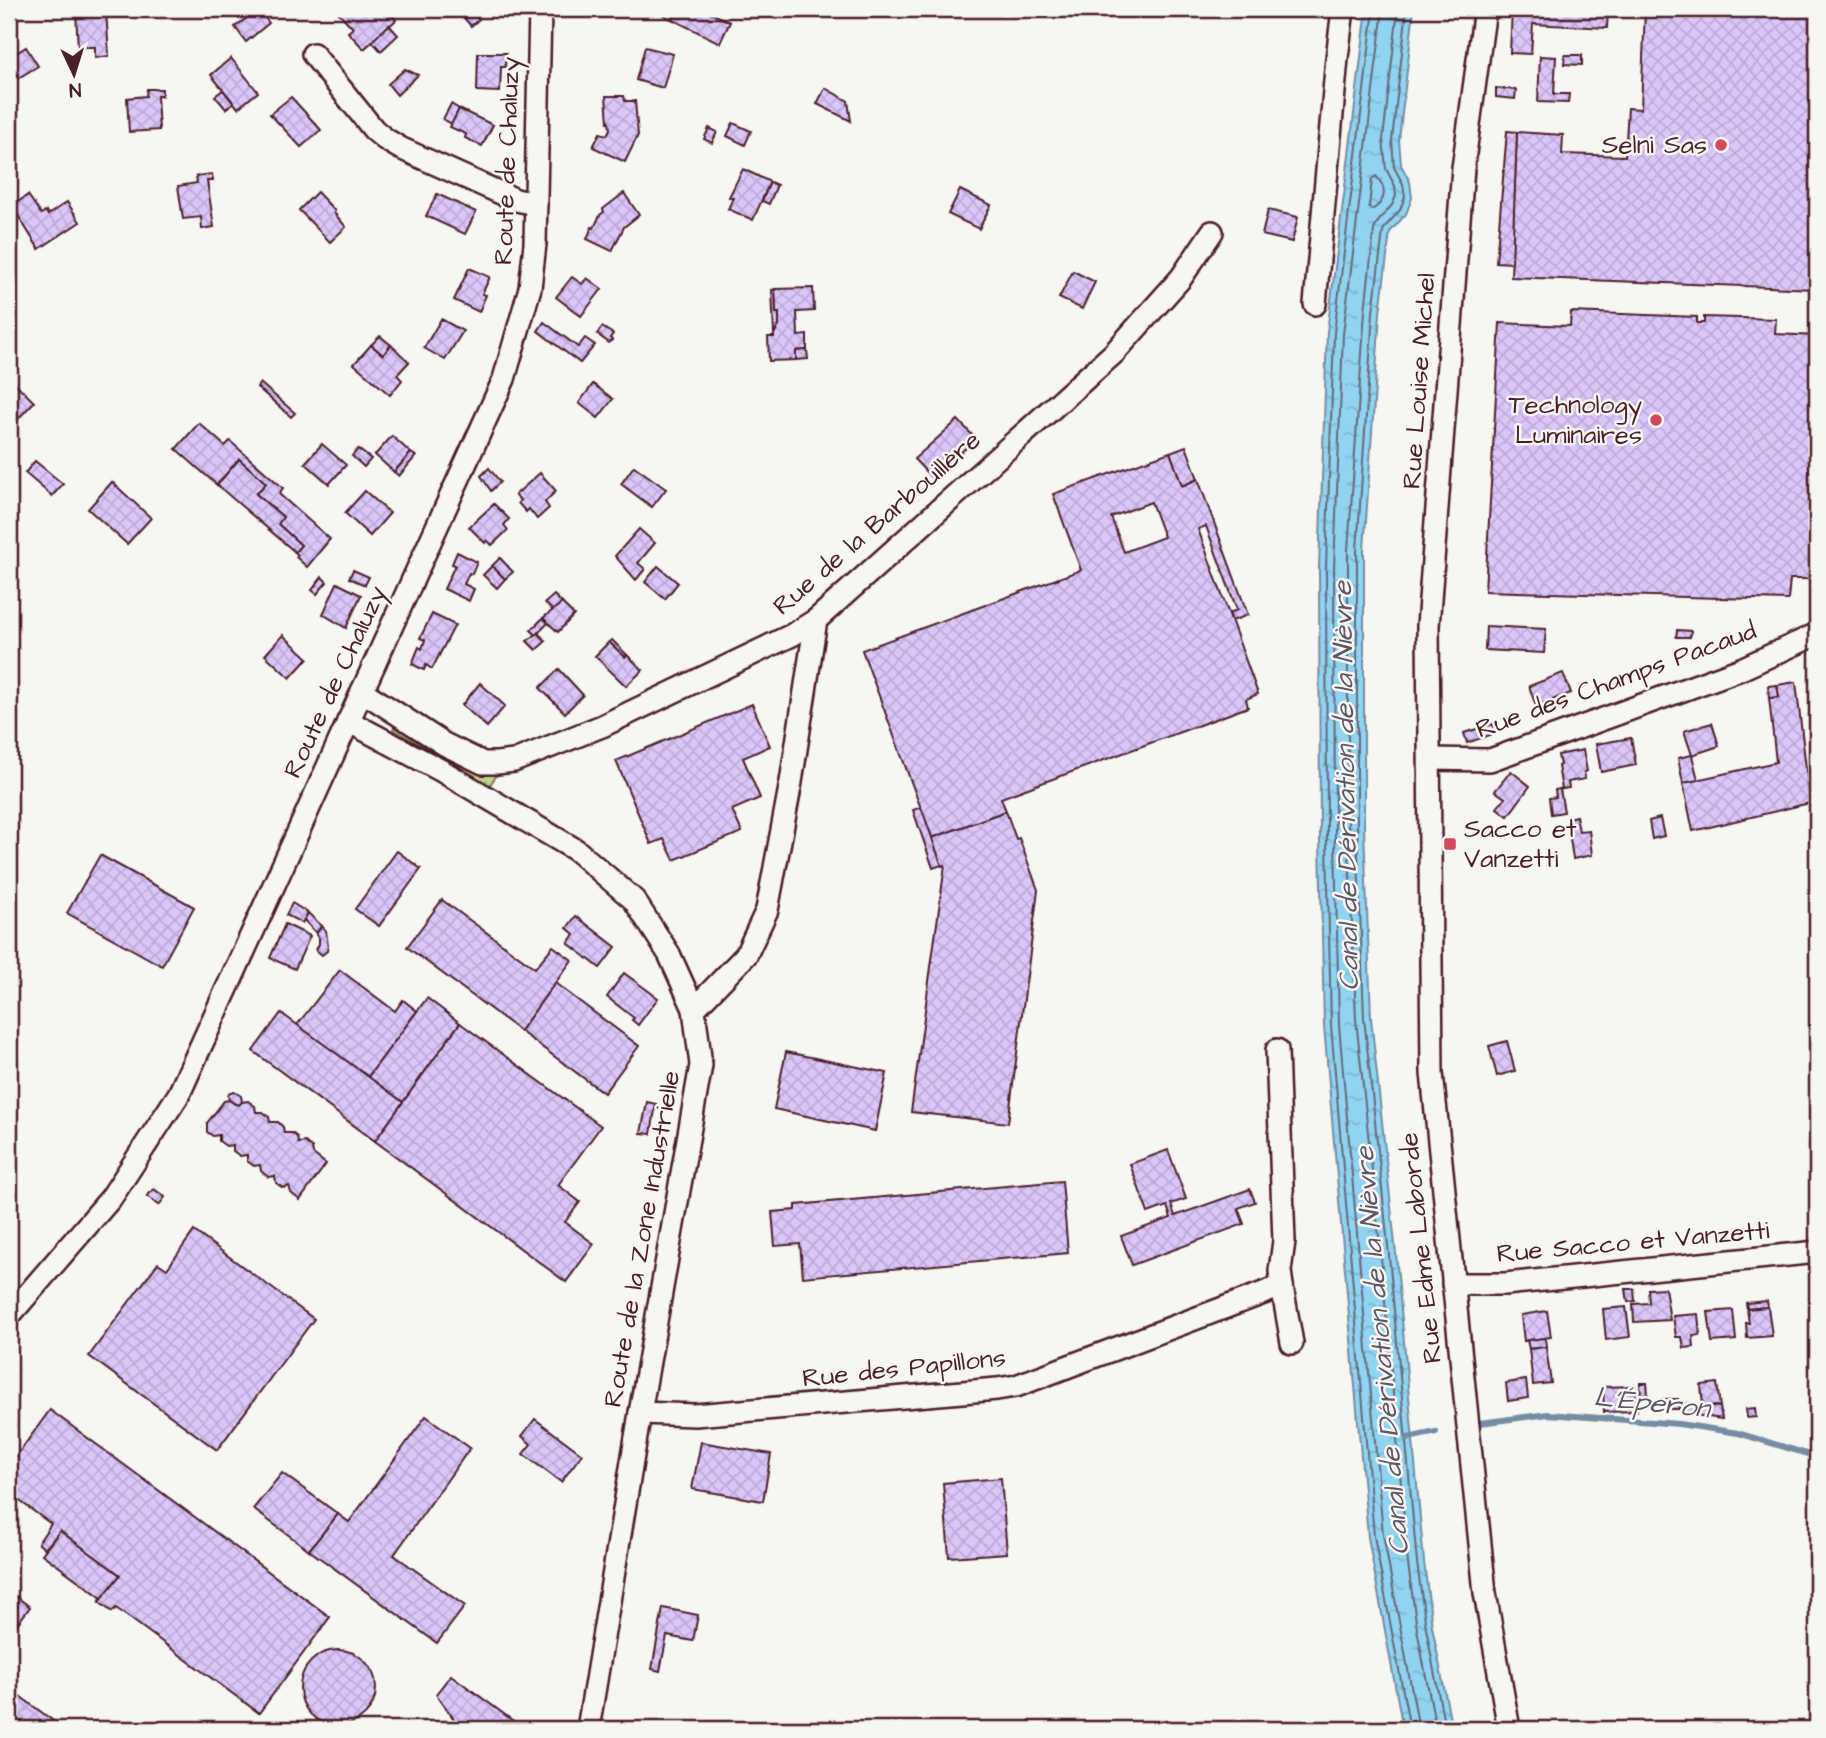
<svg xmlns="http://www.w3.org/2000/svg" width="1826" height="1738" viewBox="0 0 1826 1738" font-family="'Architects Daughter',sans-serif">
<defs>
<pattern id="grass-dots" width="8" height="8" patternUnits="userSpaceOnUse" patternTransform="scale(1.75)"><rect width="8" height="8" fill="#c3d286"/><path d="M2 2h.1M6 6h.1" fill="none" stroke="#a9b474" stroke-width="1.8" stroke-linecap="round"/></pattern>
<pattern id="water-ripples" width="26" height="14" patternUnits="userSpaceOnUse" patternTransform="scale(1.75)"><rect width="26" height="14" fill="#90d4f2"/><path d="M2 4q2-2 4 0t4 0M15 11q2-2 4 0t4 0" fill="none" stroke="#7eb6d0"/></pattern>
<pattern id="building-cross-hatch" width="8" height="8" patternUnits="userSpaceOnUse" patternTransform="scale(1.75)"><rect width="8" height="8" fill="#dac7f9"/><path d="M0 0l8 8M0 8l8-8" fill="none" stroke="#bdaad6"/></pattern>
</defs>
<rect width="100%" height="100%" fill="#f6f6f2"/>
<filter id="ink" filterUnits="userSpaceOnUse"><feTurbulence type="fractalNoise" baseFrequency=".0143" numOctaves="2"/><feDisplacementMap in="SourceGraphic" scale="14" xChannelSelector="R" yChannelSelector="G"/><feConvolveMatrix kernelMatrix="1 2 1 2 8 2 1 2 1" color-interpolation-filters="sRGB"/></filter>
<g filter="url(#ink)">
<path fill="url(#grass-dots)" stroke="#867858" stroke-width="2" d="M398 722 499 772 489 786 393 729Z"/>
<path fill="url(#water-ripples)" stroke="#748ca2" stroke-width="2" d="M1367 9H1414L1399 140 1401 165 1410 182 1412 198 1406 214 1390 232 1380 313 1364 550V827L1371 1018 1396 1254 1424 1562 1432 1626 1452 1729H1403L1368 1537 1324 1026 1320 840 1319 568 1327 332Z"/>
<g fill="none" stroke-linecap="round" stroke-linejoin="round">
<g stroke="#66677b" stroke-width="2">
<path d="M1374 9 1334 333 1326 568 1327 840 1331 1025 1374 1536 1410 1729"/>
<path d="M1383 9 1343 334 1334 569 1335 840 1339 1025 1383 1534 1419 1729"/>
<path d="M1398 9 1383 139 1386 169 1395 186 1396 196 1392 205 1377 223 1374 230 1365 311 1348 550V827L1356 1019 1381 1256 1408 1564 1417 1629 1436 1729"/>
<path d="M1407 9 1392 140 1394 167 1403 184 1405 197 1400 210 1385 227 1383 231 1373 312 1357 550V827L1364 1018 1389 1255 1417 1563 1426 1628 1445 1729"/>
<path d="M1376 176C1388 189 1386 201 1372 210L1369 207 1372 179Z"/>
</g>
<g stroke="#748ca2" stroke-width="6">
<path d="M1480 1423 1548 1414 1679 1424 1738 1433 1817 1457"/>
<path d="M1408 1438 1436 1432"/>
</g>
</g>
<g fill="url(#building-cross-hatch)" stroke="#4a1f2b" stroke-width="2" fill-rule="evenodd">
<path d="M95 9H111V10H106L109 56 95 58V47H78L76 13 95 11Z"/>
<path d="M258 9 269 23 246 42 235 27Z"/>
<path d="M335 9H386L396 20 364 49 348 32 353 28Z"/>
<path d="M654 9H703L730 22 720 43 653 10Z"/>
<path d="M1512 9H1608L1607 28 1533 24 1531 54 1510 53Z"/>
<path d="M1645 9H1817V289L1511 277 1517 132 1563 135 1562 154 1625 156 1628 108 1641 109Z"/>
<path d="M472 10 479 19 471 26 464 18Z"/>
<path d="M389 25 398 35 381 51 372 41Z"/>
<path d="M26 47 38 66 15 80 9 70V54L13 51 15 54Z"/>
<path d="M645 47 673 54 663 88 636 80Z"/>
<path d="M478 53H506L505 67H501L500 92 477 91Z"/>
<path d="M1565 55H1582V65L1564 64Z"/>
<path d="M1540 56 1556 57 1554 94H1569L1568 103 1538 102Z"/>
<path d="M231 58 258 92 238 108 211 75Z"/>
<path d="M405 69 418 75 397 95 388 84Z"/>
<path d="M825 88 848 101 851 121 817 104Z"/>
<path d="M1496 88 1516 90 1515 99 1496 97Z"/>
<path d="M147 89H162V96H157L159 130 129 132 127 98 146 96Z"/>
<path d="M223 90 233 103 226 109 215 96Z"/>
<path d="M606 96H624L625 101H635L638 135 625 162 593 147 600 133 607 135 610 129 609 122H608Z"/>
<path d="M291 97 321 130 301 147 270 114Z"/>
<path d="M451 104 459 109 452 124 443 119Z"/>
<path d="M459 109 493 125 482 146 465 138 466 134 450 127Z"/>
<path d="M733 123 751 131 745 145 727 136Z"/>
<path d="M709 128 717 132 712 143 704 139Z"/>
<path d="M1507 131 1517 132 1512 263 1496 262Z"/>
<path d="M743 169 770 182 753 220 728 209 733 198 729 197Z"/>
<path d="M212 174 213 181H207L214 227 202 229 201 217 183 219 178 186 197 183 196 176Z"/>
<path d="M770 182 777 185 769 204 762 201Z"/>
<path d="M960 190 991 205 979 229 948 214Z"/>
<path d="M317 192 335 211 334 213 346 227 330 242 299 210Z"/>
<path d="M624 193 639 215 624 227 612 251 587 239 592 227 594 228 600 215 604 212 603 209Z"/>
<path d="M437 194 476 212 465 234 426 216Z"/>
<path d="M28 195 41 214 46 211 48 215 67 202 80 222 39 249 12 206Z"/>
<path d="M1268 210 1298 217 1292 242 1262 235Z"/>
<path d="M469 268 490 277 482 294 486 295 479 312 454 300Z"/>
<path d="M1073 271 1095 282 1082 309 1059 298Z"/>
<path d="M572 277 582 284 587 278 602 289 581 316 556 297Z"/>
<path d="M813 288 814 311 797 312 798 336 807 335V350L796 351V360L769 361 768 337H774V334L779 325V313H776L775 289Z"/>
<path d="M775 289 776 313H779V325L774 334 772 290Z"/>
<path d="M1571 312 1697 317V323H1704V317L1776 319 1775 334 1817 336V573H1809L1808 579H1790L1788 600 1485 591 1500 323 1570 326Z"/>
<path d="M441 319 463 331 445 360 424 348Z"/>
<path d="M544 322 578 347 585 338 595 345 580 363 538 331Z"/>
<path d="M602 327 613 334 610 338 612 340 609 343 597 334Z"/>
<path d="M380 336 391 345 383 355 371 345Z"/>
<path d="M371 345 383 355 391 345 409 362 397 375 402 380 390 395 354 364Z"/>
<path d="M807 350 808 359 796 360V351Z"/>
<path d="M9 377 34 402 18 419 9 411Z"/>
<path d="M260 383 295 413 291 417 257 387Z"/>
<path d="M593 384 613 399 598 418 579 403Z"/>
<path d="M958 420 976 439 932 478 914 459Z"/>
<path d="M199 423 225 446 230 441 283 488 279 494 330 539 307 567 296 557 298 555 295 552 301 545 278 524 283 517 256 494 266 483 239 459 217 485 176 449Z"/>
<path d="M392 436 411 453 394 472 375 455Z"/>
<path d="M322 444 346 465 329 484 305 463Z"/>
<path d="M1186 446 1198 479 1182 486 1170 452Z"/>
<path d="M358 449 371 459 364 467 352 456Z"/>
<path d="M1170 452 1182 486 1198 479 1248 615 1232 621 1229 613 1237 610 1206 526 1198 529 1258 694 1246 699 1248 707 1001 798 1006 811 932 838 862 650 1081 570 1053 494ZM1151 502 1164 537 1124 552 1111 517Z"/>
<path d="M411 453 416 456 399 476 394 472Z"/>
<path d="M239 459 266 483 256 494 283 517 278 524 301 545 295 552 217 485Z"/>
<path d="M35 461 63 484 52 496 25 473Z"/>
<path d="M634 466 666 489 652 507 621 484Z"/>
<path d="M489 468 500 482 491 491 481 476Z"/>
<path d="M540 473 556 491 545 502 549 508 537 519 529 509 526 512 518 503 520 500 515 495Z"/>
<path d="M112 482 151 518 127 544 88 509Z"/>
<path d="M365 491 390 513 370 536 345 513Z"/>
<path d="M494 504 509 519 504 525 508 530 492 545 487 540 485 543 469 527Z"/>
<path d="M639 529 655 543 638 563 645 569 636 580 615 556Z"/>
<path d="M457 552 477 562 472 574 469 573 464 584 474 589 469 601 444 589 455 565 452 564Z"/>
<path d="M500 558 513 572 505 579 492 566Z"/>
<path d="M492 566 505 579 497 588 483 575Z"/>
<path d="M658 566 678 583 665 599 645 582Z"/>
<path d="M353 570 369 577 365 585 349 578Z"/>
<path d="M322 577 327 582 317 594 312 590Z"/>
<path d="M337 583 361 595 346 628 323 614Z"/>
<path d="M554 595 562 603 553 611 545 603Z"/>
<path d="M562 603 574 615 558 632 543 618Z"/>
<path d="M432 614 455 625 432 669 426 665 424 670 412 664 419 647 422 649 425 640 420 638Z"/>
<path d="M543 618 548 623 536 635 531 630Z"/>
<path d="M1486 626 1546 629 1544 653 1485 650Z"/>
<path d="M1677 630 1691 631 1690 637H1676Z"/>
<path d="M538 633 546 641 536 650 527 641Z"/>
<path d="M283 635 308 658 290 678 265 655Z"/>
<path d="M612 640 627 655 625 657 609 642Z"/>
<path d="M609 642 625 657 627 655 643 670 626 686 595 656Z"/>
<path d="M559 669 583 695 565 713 540 688Z"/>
<path d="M1563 673 1571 693 1536 706 1529 686Z"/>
<path d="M1796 682 1810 803 1693 831 1683 783 1776 762 1769 698 1779 697 1777 685Z"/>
<path d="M480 683 505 706 487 727 462 705Z"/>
<path d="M1777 685 1779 697 1769 698 1768 686Z"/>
<path d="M752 704 770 746 743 758 760 798 732 810 742 832 674 860 664 839 651 844 616 761Z"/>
<path d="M1712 723 1719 746 1692 755 1684 731Z"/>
<path d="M1493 724 1496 733 1467 743 1464 733Z"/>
<path d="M1631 738 1636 765 1601 772 1596 744Z"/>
<path d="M1583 750 1587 771 1584 772 1585 779 1568 782 1569 788 1562 789 1558 766 1560 765 1558 755Z"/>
<path d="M1692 755 1698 780 1683 783 1678 758Z"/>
<path d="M1511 771 1530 786 1508 816 1497 808 1505 798 1495 791Z"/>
<path d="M1560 789 1564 812 1551 814 1549 798 1556 797 1555 790Z"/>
<path d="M921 807 942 865 933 868 913 810Z"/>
<path d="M1006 811 1016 839 1019 838 1038 890 1008 1123 911 1112 945 865 942 866 932 838Z"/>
<path d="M1576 816 1579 831 1589 830 1592 855 1573 859 1567 818Z"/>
<path d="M1660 818 1664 836 1652 839 1649 821Z"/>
<path d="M397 851 421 869 379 926 355 909Z"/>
<path d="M100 855 194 907 162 966 67 913Z"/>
<path d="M442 900 535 968 553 946 572 960 520 1031 407 947Z"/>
<path d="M292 903 308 913 302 923 286 915Z"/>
<path d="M308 913 322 926 316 933 304 920Z"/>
<path d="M576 916 616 947 600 968 568 943 574 934 567 928Z"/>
<path d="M285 924 310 936 295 969 270 958Z"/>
<path d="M322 926 326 931 328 946 327 951 322 955 316 950 319 944V938L316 933Z"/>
<path d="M340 970 395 1011 403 1000 417 1011 368 1077 297 1025Z"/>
<path d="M624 973 658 998 638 1025 632 1020 634 1018 607 997Z"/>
<path d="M555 983 639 1046 604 1093 520 1031Z"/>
<path d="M427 998 460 1023 403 1102 368 1077Z"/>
<path d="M281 1013 403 1102 375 1141 253 1051Z"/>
<path d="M460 1023 601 1126 558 1185 580 1202 565 1222 594 1244 566 1282 375 1141Z"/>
<path d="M1507 1041 1515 1071 1497 1076 1489 1046Z"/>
<path d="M786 1052 887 1073 875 1131 774 1109Z"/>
<path d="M230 1092H235L241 1096 242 1102 239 1105 235 1104 229 1100 228 1095Z"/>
<path d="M229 1100 235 1104 239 1105 242 1102 248 1101 255 1106 256 1112H263L269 1117 270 1122H278L283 1127 284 1133H292L297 1137 298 1143 305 1142 312 1148 313 1154 326 1164 300 1200 291 1193 289 1186 283 1188 276 1183 275 1176 268 1177 261 1171 260 1165 254 1166 247 1161V1155L240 1156 233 1151V1145L226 1146 219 1141V1135L213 1136 207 1132V1123L224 1101Z"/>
<path d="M647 1102 656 1104 651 1134 641 1133Z"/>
<path d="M1168 1150 1186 1199 1171 1204 1175 1216 1250 1189 1255 1202 1238 1208 1244 1224 1132 1265 1121 1236 1171 1218 1167 1206 1148 1213 1130 1164Z"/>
<path d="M1062 1181 1068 1253 803 1277 800 1244 775 1246 772 1212 796 1210V1205Z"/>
<path d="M154 1189 165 1197 159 1205 147 1196Z"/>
<path d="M194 1231 314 1319 217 1450 89 1356 158 1263 167 1269Z"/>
<path d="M1665 1288 1670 1320 1634 1322 1633 1304 1649 1303 1648 1289Z"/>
<path d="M1626 1289H1634L1635 1301 1628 1302Z"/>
<path d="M1767 1301 1768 1307 1747 1309 1746 1303Z"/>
<path d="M1626 1307 1630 1337 1606 1340 1603 1309Z"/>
<path d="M1768 1307 1772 1336 1747 1338 1746 1323H1749L1747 1309Z"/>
<path d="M1733 1310 1736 1340 1712 1342 1708 1312Z"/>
<path d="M1547 1311 1551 1337 1524 1341 1521 1315Z"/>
<path d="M1698 1314 1700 1335 1693 1336 1694 1347 1684 1348 1682 1337H1676L1673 1316Z"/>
<path d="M1545 1338 1546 1347 1529 1349 1527 1340Z"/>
<path d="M1546 1347 1551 1383 1533 1385 1529 1349Z"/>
<path d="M1526 1380 1528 1398 1508 1401 1506 1383Z"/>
<path d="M1640 1383H1647L1648 1395 1641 1396Z"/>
<path d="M1717 1383 1720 1407 1703 1405 1701 1385Z"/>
<path d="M1635 1386 1637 1411 1604 1412 1603 1387Z"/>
<path d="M1662 1399H1678L1679 1409H1663Z"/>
<path d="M1681 1403 1720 1407 1722 1419 1681 1413Z"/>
<path d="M1755 1408 1756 1417 1747 1418 1746 1409Z"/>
<path d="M50 1410 330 1617 259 1713 116 1608 112 1612 99 1602 120 1575 60 1531 45 1549 38 1543 51 1524 9 1493V1466Z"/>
<path d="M426 1416 470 1448 394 1555 465 1606 437 1643 309 1550 338 1514 349 1522Z"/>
<path d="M535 1419 582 1454 561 1482 523 1454 531 1444 522 1436Z"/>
<path d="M701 1442 771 1454 763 1501 692 1489Z"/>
<path d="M282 1473 338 1514 309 1550 253 1509Z"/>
<path d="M1001 1478 1007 1553 949 1557 943 1483Z"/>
<path d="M60 1531 120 1575 102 1598 42 1554Z"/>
<path d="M9 1591 30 1607 9 1635Z"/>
<path d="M663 1608 698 1615 693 1641 667 1636 660 1671 652 1669Z"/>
<circle cx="338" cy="1688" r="38"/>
<path d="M451 1675 524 1729H461L436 1694Z"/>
<path d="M9 1688 56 1723 52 1729H9Z"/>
</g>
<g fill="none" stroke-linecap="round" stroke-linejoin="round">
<defs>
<g id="minor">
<path d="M1485 9 1463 168 1428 626 1432 1073 1485 1593 1509 1729"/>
<path d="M313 54 374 130 385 139 400 148 516 200 536 204"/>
<path d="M1315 304 1337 58 1343 9"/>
<path d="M362 691 444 744 483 763H497L514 761 602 726 792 635 816 620 1114 353 1181 278 1212 232"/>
<path d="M348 721 442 771 576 850 634 900 669 954 694 1009 701 1065 640 1413 588 1729"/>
<path d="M1430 759 1490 760 1741 669 1817 634"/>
<path d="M694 1009 746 955 767 910 791 782 816 620"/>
<path d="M1277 1050 1284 1241 1280 1271 1282 1286 1292 1343"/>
<path d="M1453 1284H1505L1817 1252"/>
<path d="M9 1316 111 1198 179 1094 504 379 530 288 535 244 540 9"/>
<path d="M640 1413 695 1415 997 1389 1016 1386 1282 1286"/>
</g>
</defs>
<use href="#minor" stroke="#4a1f2b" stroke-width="26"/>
<use href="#minor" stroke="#f6f6f2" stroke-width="21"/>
</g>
</g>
<g fill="#d1495b" stroke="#f6f6f2" stroke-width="2.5">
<circle cx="1721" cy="145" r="7"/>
<circle cx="1656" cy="420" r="7"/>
<rect x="1443" y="837" width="14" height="14" rx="3.5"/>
</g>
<g text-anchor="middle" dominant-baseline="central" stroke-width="5" stroke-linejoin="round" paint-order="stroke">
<g font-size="26" fill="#4a1f2b" stroke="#f6f6f2" text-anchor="end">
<text x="1707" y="145">Selni Sas</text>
<text x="1642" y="405">Technology<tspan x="1642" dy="30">Luminaires</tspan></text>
<text x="1464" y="829" text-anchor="start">Sacco et<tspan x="1464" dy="30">Vanzetti</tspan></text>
</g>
<g font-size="26" fill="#4a1f2b" stroke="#f6f6f2">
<text transform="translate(507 161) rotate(-88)">Route de Chaluzy</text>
<text transform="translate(1419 381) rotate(-86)">Rue Louise Michel</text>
<text transform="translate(877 523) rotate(-41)">Rue de la Barbouillère</text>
<text transform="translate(1616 680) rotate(-20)">Rue des Champs Pacaud</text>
<text transform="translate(335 682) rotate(-65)">Route de Chaluzy</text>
<text transform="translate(642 1239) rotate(-80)">Route de la Zone Industrielle</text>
<text transform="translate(1633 1242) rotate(-5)">Rue Sacco et Vanzetti</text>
<text transform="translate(1421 1248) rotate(-96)">Rue Edme Laborde</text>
<text transform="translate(904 1368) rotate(-6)">Rue des Papillons</text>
</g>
<g font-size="28" font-style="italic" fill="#5f5567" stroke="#f6f6f2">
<text transform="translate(1346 786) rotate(-91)">Canal de Dérivation de la Nièvre</text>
<text transform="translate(1382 1351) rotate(-95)">Canal de Dérivation de la Nièvre</text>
<text transform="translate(1652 1403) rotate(6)">L'Éperon</text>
</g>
</g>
<rect width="1826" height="1738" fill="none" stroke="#f6f6f2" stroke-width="35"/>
<rect x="18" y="18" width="1791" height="1703" fill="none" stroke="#4a1f2b" stroke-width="2.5" filter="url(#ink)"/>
<g transform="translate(74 74) rotate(176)" stroke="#f6f6f2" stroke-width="5" paint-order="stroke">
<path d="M0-5L12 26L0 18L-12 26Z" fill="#4a1f2b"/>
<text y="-10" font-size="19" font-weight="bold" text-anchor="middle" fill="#4a1f2b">N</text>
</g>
</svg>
